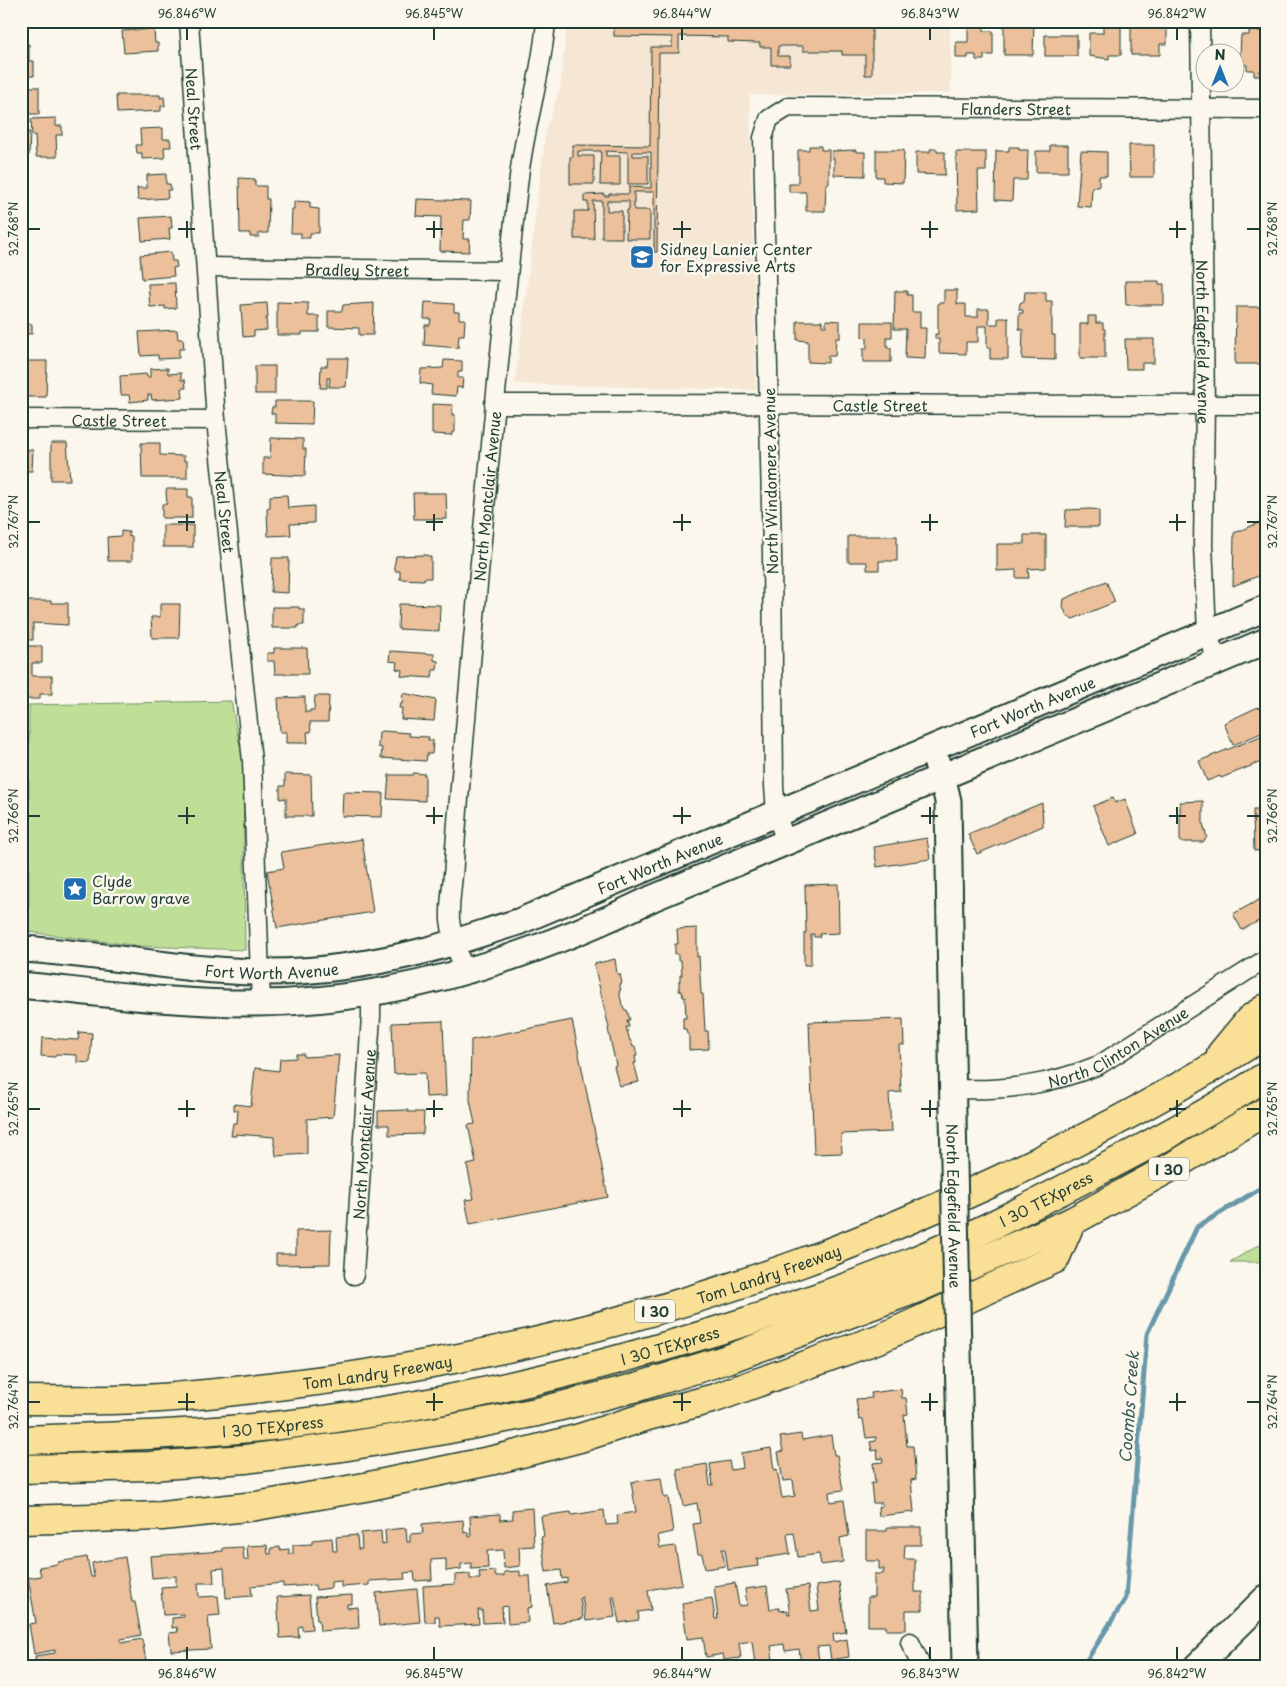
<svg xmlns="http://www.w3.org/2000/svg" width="1287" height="1687" viewBox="0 0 1287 1687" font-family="'Playpen Sans',sans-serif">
<rect width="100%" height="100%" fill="#fbf7ec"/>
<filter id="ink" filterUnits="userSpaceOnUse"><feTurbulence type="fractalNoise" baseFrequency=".02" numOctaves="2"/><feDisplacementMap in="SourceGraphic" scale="10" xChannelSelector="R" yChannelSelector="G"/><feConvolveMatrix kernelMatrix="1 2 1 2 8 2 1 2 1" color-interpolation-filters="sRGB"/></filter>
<g filter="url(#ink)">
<path fill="#f6e6d4" d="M567 21H950L951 93 750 95 756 390 515 384 546 129 560 89Z"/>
<g fill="#bfdf98" stroke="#6f8e66">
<path d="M231 701 243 760 245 950 140 946 29 932V705Z"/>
<path d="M1266 1241V1262H1230Z"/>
</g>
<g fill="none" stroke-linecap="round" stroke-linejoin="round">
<path stroke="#6798aa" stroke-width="5" d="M1080 1666 1085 1663 1126 1598 1147 1334 1197 1227 1266 1185"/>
</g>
<g fill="#ebc09b" stroke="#1f3d34">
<path d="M614 21H872V75H865V55H842V51H803V46H778V56H790V65H771V47H760V43L728 42V37L679 36V53H659L657 252H654V192H634V210H650V239H626L627 210H629V201H607V211H622V238H602V201H593L594 239H574V211H588V202H584V195L604 194V196H609V194H629V187L651 188V152H633V156H648V184H628V152L606 151V156H620V185H600L601 151H578V156H594V184H570V157H573V145L650 146 651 47H672V37L614 36Z"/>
<path d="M968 21H977V25H984V31H993V55H984V60H976V55H968V58H956V42H968Z"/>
<path d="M1004 21H1034L1033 55H1004Z"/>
<path d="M1103 21H1121V55H1109V59L1089 56V33H1103Z"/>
<path d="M1131 21H1167V44H1160V55H1131Z"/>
<path d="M154 29 155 43H158V51L124 53 122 31Z"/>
<path d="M1249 31H1266V70H1260V76H1254V70H1247V65L1238 64V55H1240L1241 35H1249Z"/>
<rect x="1045" y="35" width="32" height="21"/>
<path d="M21 44H29V61H34V76H21Z"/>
<rect x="21" y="87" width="18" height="27"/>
<path d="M116 95H160V98L164 97 165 106H161V111L117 113Z"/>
<path d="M56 118V126H62V135H56L57 157H36L35 135 32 136 31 119Z"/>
<path d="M163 128V139H170L171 147H164L165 158 142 159V153H137L136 145H141L140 129Z"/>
<path d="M21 131 30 132 29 155H21Z"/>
<path d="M1050 145H1068V172H1036V151H1050Z"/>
<path d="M1129 145H1154V177H1130Z"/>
<path d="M809 146H821V150H829V184H826L825 211H806V192H789V184H798V150H809Z"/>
<path d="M1009 147H1019V150H1028L1027 180H1013L1012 201 995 200 996 151H1009Z"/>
<path d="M930 149H937V152H945V175L916 174V152H930Z"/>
<path d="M856 150V152H865V176L834 175V158H832V151Z"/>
<path d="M876 150H904L903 183 883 182V177H876Z"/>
<path d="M1081 151 1107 152V176H1099V187H1092L1091 207 1077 206Z"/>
<path d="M956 152H986V171H978L979 209 957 210Z"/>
<path d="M166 174V184H170L171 190H167L168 198 138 200 137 188H147V175Z"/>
<path d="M239 178 255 179V186H266V199H269L268 233H259V237H250V233H240Z"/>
<path d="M417 199 471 201 470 220H464L463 239H470L469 252 440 251 441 217 416 216Z"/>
<path d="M294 201 310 202V208L319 209V233H310V238H301V233H291L292 209H294Z"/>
<path d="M171 216 172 228H169L170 239 142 241 140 218Z"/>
<path d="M21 252H25L23 273H21Z"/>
<path d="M171 252 172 261H176L177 267 173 268 174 276 142 279 140 255Z"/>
<path d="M1125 281H1159V284H1164V305H1126Z"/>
<path d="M175 283 176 308 165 309V306L150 307 148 284Z"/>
<path d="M944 290H957V304H966V317H978V309H989V324H998V318H1008V359H990V348H987V326H978V342H966V354L939 353V339H935V334H938V303H944Z"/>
<path d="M895 291H907V295H912V312H920V328H926L925 359 905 358 906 329H894Z"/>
<path d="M1025 292H1046V301H1052V335H1055V360L1022 359 1023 330 1019 329V313H1023V310H1019L1020 303 1024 301Z"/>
<path d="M277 302 308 303V316H319V332H302V335H277Z"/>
<path d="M425 302 454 304V312H459V319H465L464 335H459L458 348 424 345 425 325H430L431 319H424Z"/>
<path d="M267 303 268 318H266L267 330 254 331V336L243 337 241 305Z"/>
<path d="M374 303 373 335H359V328L328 327V311H342L343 305Z"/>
<path d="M1236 307H1266V334H1263V364H1235Z"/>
<path d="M1088 316H1096V323H1103V329H1105V358H1080V324H1088Z"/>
<path d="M826 320 840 321V338H836L835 356H828V363L808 362V341L797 340V321H822V326H826Z"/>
<path d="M862 322H892V337H887V348H891V362H863V349H867V338L862 337Z"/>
<path d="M21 324H32V334L21 333Z"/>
<path d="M177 330 178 339H183L184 349H179V358L158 359V355L141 356 139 332Z"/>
<path d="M1125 339H1154V363H1142V369H1126Z"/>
<path d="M328 358H348L346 387H329L330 378H327V388H320L321 366H327Z"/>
<path d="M444 360 462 361V372H458V378H463L462 388 457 387 456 396 431 394 432 385 420 383 421 369 443 368Z"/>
<path d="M23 361H47L46 397H22Z"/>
<rect x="255" y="366" width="20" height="28"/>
<path d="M168 368V374L181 373V380H185L186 388H182L183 398 152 400 151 395H148V400L130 402 129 395H121L120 376 146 374 147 377H150V369Z"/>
<path d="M275 401H313L312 424 275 423V414L271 413 272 407H275Z"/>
<path d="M432 404 453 405 452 415H455V432H452V435L432 434Z"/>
<path d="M271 438 303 439V449H306L305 476 263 474V458H270Z"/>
<path d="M51 443H67L70 480H51Z"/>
<path d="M141 443H160V455L184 456V461H187V478H142Z"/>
<path d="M21 449 33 450 32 471H21Z"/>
<path d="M167 489H188V497H192V518H162V504H167L166 491Z"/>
<path d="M413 493H446L447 519H414Z"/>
<path d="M287 495 288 508 314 506V523L290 524 291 535 268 536 267 509 270 508V496Z"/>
<path d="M1091 509 1099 510V527H1065L1066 510Z"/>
<rect x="21" y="511" width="6" height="10"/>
<path d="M1266 520V573L1233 586 1234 533Z"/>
<rect x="163" y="525" width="30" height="22"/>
<path d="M121 531 129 532V537L132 536V561H108L107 537 121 536Z"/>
<path d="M1024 535H1046V568L1028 569 1029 578H1016V570L997 571V544H1024Z"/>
<path d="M848 536H897V561H879V570H867V562H848Z"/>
<path d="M426 555 431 557V578H424V580L400 579V571H395V567H394L396 556Z"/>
<path d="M272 558H289L288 593 271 592Z"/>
<path d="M1106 581 1115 602 1073 619 1067 616 1063 607 1064 599Z"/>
<path d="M21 601H51V603H68V625L33 623V640H21Z"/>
<path d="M160 604H180L179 638H152L151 617H160Z"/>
<path d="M399 604 440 605 439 631 398 629Z"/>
<path d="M272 607H299V609H304V625H298V628H272Z"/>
<path d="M21 646H42V663H32V676H52V694H40V699H21Z"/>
<path d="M274 648H307L308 674H275L274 661H267V653H274Z"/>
<path d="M390 651 434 654V660L438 661 437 670H433L432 678 401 676 402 670 396 669 397 662 389 661Z"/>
<path d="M403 693 436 700 434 721 401 719 402 708H399L400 704H402Z"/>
<path d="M315 696H329L328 722H310L311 732H307L308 743H286V732H280L278 698 305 697V712H310V710H314Z"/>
<path d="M1258 707 1259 709 1266 707V731L1233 745 1224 723Z"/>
<path d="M383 731 409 733V736L429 737 428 740H433L432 754H427L426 761 381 758 382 748 378 747 379 732Z"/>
<path d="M1266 734V760L1221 778 1220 776 1207 781 1199 761Z"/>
<path d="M413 773 425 774V801L387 799 389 775H412Z"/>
<path d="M285 774 311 775 312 816H286V798L280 799V786H285Z"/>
<path d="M343 792 383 793 382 817 342 816Z"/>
<path d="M1113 798 1115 803 1125 799 1138 834 1109 846 1093 806Z"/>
<path d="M1203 801V824L1207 837 1203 842H1180V802Z"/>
<path d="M1042 803 1043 826 977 854 968 834Z"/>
<path d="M1253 810H1266V850L1254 851Z"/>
<path d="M927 838 930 859 877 867 874 847Z"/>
<path d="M362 839 373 912 277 928 267 871 284 868 281 852Z"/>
<path d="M838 884 839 933 819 934 820 937H814V934H811V965H804V933H806L805 885Z"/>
<path d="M1266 896V917L1242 930 1233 914Z"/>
<path d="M697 928V957L699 956 701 994H703L705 1031H708L709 1049 689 1050V1034H687L686 1029H683V1018H686L685 997H683L682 991H679V981H680V975H682L681 960H678V954H675V944H678L677 929Z"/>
<path d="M615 959 617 974H620L622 983 619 984 621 990 619 991 622 1005 625 1010H627L630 1020H627L629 1027H626L630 1041H631L633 1047 635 1046 637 1056H635L636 1063H634L639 1082 619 1086 614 1066 616 1065 608 1029 609 1028 594 964Z"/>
<path d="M903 1019 904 1045H899L901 1092 889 1093 891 1132 841 1134 842 1153 814 1154 809 1022Z"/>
<path d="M572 1020 608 1197 470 1224 465 1200 474 1199 467 1165 476 1163 468 1125 475 1124 470 1100 471 1040Z"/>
<path d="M443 1021 446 1096 426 1097 425 1073 394 1074 392 1023Z"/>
<path d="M79 1032 92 1033 90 1063 77 1062V1055L56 1054 55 1057 41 1056 42 1038 78 1040Z"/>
<path d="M296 1054H304V1057L339 1055 333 1117 307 1119V1154L276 1156 275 1146H274V1137L236 1134V1136H231L233 1123H237L238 1110H234V1104L251 1106 255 1068 279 1071 280 1059 296 1058Z"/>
<path d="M408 1110V1112H424L423 1134 389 1135V1125H378V1111Z"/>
<path d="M331 1230 330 1264 276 1265V1254H296V1231Z"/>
<path d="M901 1389 902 1398H906L908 1414 904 1415 907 1446H913L916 1479 911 1480 914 1512 879 1516 878 1507 882 1506V1503H873L871 1483H875L873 1463 883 1462 882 1458 878 1459 877 1450 872 1451 870 1442 876 1441V1437L866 1438 863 1419 859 1420 856 1399 872 1398 871 1393Z"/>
<path d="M801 1434 802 1440 831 1435 834 1455H837L843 1490 829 1492 830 1502 844 1500 849 1536 840 1538 843 1562 821 1565 819 1554 798 1557 794 1533 787 1534 790 1554 757 1559 758 1566 728 1570 725 1549H722L725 1566 705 1569 702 1554H698L693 1524 700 1523 697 1503 683 1506 677 1469 707 1464 710 1485H713L710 1464 729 1461 731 1470 743 1468 741 1453 771 1448 774 1470 777 1469 782 1498 795 1496 793 1480 783 1481 778 1452 783 1451 780 1437Z"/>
<path d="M661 1478 664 1498 668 1497 673 1532 658 1535 660 1548 675 1546 682 1584 648 1590 651 1610 638 1612 639 1620 619 1623 614 1596H612L615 1617 586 1621 582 1597 580 1598 583 1619 553 1623 547 1586 567 1582V1578L562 1579 561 1570 546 1572 541 1537 544 1536 541 1516 571 1512 572 1515 604 1510 606 1525 618 1524 617 1515 636 1512 631 1482Z"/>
<path d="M532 1508 534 1546 519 1547 520 1566 504 1568 503 1550 487 1551 488 1568 471 1569V1563L461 1564V1569L446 1571V1559L431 1560 432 1580 415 1581 414 1572 404 1573 405 1579 369 1581V1585L341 1587V1581L331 1582V1588L316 1590 315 1585 283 1587V1583L251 1586 252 1596 226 1598 224 1568 213 1569 214 1583H198L199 1597 218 1596 220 1615 208 1616 211 1649 171 1651 169 1633 178 1632 177 1627 172 1628V1618L184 1617V1614L163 1615 161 1587 176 1586V1576L152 1578 150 1556 223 1551V1548L243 1547 244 1560H248L247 1546 267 1545 268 1554H271V1548L280 1547V1550L289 1549V1554H293V1545L312 1544V1540L332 1538 333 1551H337L336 1537 357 1535 358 1549H362L361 1533 381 1531 382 1545 386 1544 385 1530 406 1528 407 1542H410V1534L423 1533 422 1524 463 1520 464 1533 468 1532 469 1537H471L470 1516 500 1514V1520L513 1519 512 1510Z"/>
<path d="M887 1527H921V1545H905L904 1559H915V1592H923V1610H906V1630H886V1626H868V1597H874V1574H883L884 1569H879V1561H866V1531H887Z"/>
<path d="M87 1557 91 1577H94L92 1563 125 1557 132 1602H135L141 1635 121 1639V1643L142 1639 147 1666H107L106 1661 93 1663 94 1666H36L35 1656 55 1653V1650L34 1654 29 1624 36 1623 28 1578 41 1576 39 1567 58 1564V1562Z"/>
<path d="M495 1571V1576H504V1572L520 1571V1576H530L532 1607 527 1608 528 1622 508 1624 507 1606 502 1607 503 1622 483 1623 482 1610H478L479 1624 440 1626 439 1616H435V1622H425L423 1586 455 1584V1575L470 1574V1579H480L479 1572Z"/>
<path d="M839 1582 846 1632 833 1634 834 1642 847 1639 849 1657 831 1660 829 1646 817 1647 819 1661 801 1664 799 1649 785 1651 784 1644 771 1646 773 1661 755 1664 752 1641 739 1643 741 1658 724 1660 723 1654 706 1657 703 1637 687 1639 682 1603 712 1598 715 1619H718L714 1586 735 1583 739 1606 747 1605 745 1589 767 1586 770 1609 779 1608 780 1611 787 1610 788 1614H790L786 1589 808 1586 811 1611 819 1610 816 1586Z"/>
<path d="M417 1589 420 1622 379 1626 376 1593Z"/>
<path d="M309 1595 312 1629 302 1630V1626L298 1627 299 1637 280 1638 277 1597Z"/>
<path d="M352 1595V1604H347V1608L358 1607 359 1628 320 1631 319 1620H317L315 1597Z"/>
</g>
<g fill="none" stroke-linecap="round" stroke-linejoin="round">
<defs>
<g id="street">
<path id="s1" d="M189 21 216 420 252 761 261 1003"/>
<path id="s2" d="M1200 21 1205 405 1203 545 1207 632 1217 661"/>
<path id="s3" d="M207 267 508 271"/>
<path id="s4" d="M494 404 1266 405"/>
<path id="s5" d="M21 419 216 420"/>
<path id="s6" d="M786 842 776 813 774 786 772 553 763 138 769 119 788 107 1266 109"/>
<path id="s7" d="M465 971C458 954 452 939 450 920 449 902 453 882 454 863 457 815 462 767 466 719 482 538 498 358 519 177 525 124 542 75 546 21"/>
<path id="s8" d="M953 1089C1007 1091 1049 1085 1099 1065L1266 959"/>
<path id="s9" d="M354 1275 371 1016V993"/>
<path d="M910 1642 919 1661"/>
</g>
<g id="secondary">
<path d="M936 761 942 776 948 801 953 1116"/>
<path id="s10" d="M21 949C101 953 179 971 259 972 315 973 373 964 427 950 458 942 488 931 518 922L1266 608"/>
<path d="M21 985C100 993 179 1004 258 1003 395 1002 532 957 653 898L1266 641"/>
<path d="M958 1351 965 1666"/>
<path d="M1197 1666 1266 1598"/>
</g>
<g id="highway">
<path d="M1221 1054 1250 1019 1266 1008"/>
<path id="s11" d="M21 1400C61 1400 101 1401 140 1399 188 1397 237 1391 285 1385 460 1365 632 1324 798 1264 854 1244 909 1220 963 1196 1068 1149 1169 1096 1266 1034"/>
<path id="s12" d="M21 1440C133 1436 246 1433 357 1415 489 1395 620 1362 748 1321 802 1303 857 1285 909 1263 972 1237 1033 1205 1093 1174 1152 1144 1210 1112 1266 1076"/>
<path d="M21 1469 150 1466 245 1459 342 1447 439 1431 537 1412 634 1388 728 1359 918 1288 1071 1222 1173 1166 1266 1111"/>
<path d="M21 1520 162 1516 256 1506 365 1487 494 1460 580 1438 648 1416 715 1398 881 1338 1055 1259 1071 1222"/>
</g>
</defs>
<use href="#street" stroke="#1f3d34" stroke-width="21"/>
<use href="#secondary" stroke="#1f3d34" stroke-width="29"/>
<use href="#highway" stroke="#1f3d34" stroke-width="31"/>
<use href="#street" stroke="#fbf7ec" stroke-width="18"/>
<use href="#secondary" stroke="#fbf7ec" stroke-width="25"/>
<use href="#highway" stroke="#fadf96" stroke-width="28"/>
<defs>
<g id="secondary-bridge">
<path id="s13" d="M953 1116 958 1351"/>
</g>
</defs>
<use href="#secondary-bridge" stroke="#1f3d34" stroke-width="29" stroke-linecap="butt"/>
<use href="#secondary-bridge" stroke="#fbf7ec" stroke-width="25"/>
</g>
</g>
<path fill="none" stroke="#1f3d34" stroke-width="2" d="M187 28V40M434 28V40M682 28V40M930 28V40M1177 28V40M187 221V238M434 221V238M682 221V238M930 221V238M1177 221V238M28 229H40M178 229H195M426 229H443M673 229H691M921 229H938M1169 229H1186M1247 229H1260M187 514V531M434 514V531M682 514V531M930 514V531M1177 514V531M28 522H40M178 522H195M426 522H443M673 522H691M921 522H938M1169 522H1186M1247 522H1260M187 807V824M434 807V824M682 807V824M930 807V824M1177 807V824M28 816H40M178 816H195M426 816H443M673 816H691M921 816H938M1169 816H1186M1247 816H1260M187 1100V1117M434 1100V1117M682 1100V1117M930 1100V1117M1177 1100V1117M28 1109H40M178 1109H195M426 1109H443M673 1109H691M921 1109H938M1169 1109H1186M1247 1109H1260M187 1393V1411M434 1393V1411M682 1393V1411M930 1393V1411M1177 1393V1411M28 1402H40M178 1402H195M426 1402H443M673 1402H691M921 1402H938M1169 1402H1186M1247 1402H1260M187 1647V1660M434 1647V1660M682 1647V1660M930 1647V1660M1177 1647V1660"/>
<defs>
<symbol id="school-square" viewBox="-11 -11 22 22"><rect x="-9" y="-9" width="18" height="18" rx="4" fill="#1f6fb2" stroke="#fbf7ec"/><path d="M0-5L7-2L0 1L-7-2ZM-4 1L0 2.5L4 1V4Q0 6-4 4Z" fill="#fff"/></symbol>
<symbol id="sight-square" viewBox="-11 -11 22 22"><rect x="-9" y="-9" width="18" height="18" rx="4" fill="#1f6fb2" stroke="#fbf7ec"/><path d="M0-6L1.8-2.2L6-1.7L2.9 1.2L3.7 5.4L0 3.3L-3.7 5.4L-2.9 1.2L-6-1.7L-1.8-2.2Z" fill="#fff"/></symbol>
</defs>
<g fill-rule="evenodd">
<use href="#school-square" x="628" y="243" width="28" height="28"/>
<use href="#sight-square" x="61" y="875" width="28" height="28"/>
</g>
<g text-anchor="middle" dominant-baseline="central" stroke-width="5" stroke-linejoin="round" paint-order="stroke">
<g fill="#fbf7ec" stroke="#61756b" stroke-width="1">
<rect x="1149" y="1157.5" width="40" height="23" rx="4"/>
<rect x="635" y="1299.5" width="40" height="23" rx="4"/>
</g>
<g font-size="14" font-weight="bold" fill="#1f3d34">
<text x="1169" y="1169">I 30</text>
<text x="655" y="1311">I 30</text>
</g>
<g font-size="15" fill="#1f3d34" stroke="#fbf7ec">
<text stroke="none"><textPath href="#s6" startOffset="976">Flanders Street</textPath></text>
<text stroke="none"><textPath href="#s1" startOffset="88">Neal Street</textPath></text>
<text stroke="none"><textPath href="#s3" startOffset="150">Bradley Street</textPath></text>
<text stroke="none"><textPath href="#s2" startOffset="321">North Edgefield Avenue</textPath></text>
<text stroke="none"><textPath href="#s4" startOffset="386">Castle Street</textPath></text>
<text stroke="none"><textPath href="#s5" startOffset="98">Castle Street</textPath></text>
<text transform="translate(770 481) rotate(-91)">North Windomere Avenue</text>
<text stroke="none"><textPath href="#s7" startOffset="479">North Montclair Avenue</textPath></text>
<text stroke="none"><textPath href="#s1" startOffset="492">Neal Street</textPath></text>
<text stroke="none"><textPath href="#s10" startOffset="1062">Fort Worth Avenue</textPath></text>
<text stroke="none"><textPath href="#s10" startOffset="658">Fort Worth Avenue</textPath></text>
<text stroke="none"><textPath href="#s10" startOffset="252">Fort Worth Avenue</textPath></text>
<text stroke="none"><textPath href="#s8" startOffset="174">North Clinton Avenue</textPath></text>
<text stroke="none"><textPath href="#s9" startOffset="141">North Montclair Avenue</textPath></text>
<text stroke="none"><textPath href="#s12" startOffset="1062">I 30 TEXpress</textPath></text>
<text stroke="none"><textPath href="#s13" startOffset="90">North Edgefield Avenue</textPath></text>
<text stroke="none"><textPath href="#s11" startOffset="762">Tom Landry Freeway</textPath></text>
<text stroke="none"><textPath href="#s12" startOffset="658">I 30 TEXpress</textPath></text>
<text stroke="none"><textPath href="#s11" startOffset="358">Tom Landry Freeway</textPath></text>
<text stroke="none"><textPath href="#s12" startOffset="252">I 30 TEXpress</textPath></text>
</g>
<g font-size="15" fill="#1f3d34" stroke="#fbf7ec" text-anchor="start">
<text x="660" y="248">Sidney Lanier Center<tspan x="660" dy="17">for Expressive Arts</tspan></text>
<text x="92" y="880">Clyde<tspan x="92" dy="17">Barrow grave</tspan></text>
</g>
<g font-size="16" font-style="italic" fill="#375b5b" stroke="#fbf7ec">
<text transform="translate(1128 1407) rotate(-86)">Coombs Creek</text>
</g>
</g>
<rect width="1287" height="1687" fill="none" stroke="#fbf7ec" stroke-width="55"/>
<g transform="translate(1220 68)"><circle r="24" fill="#fbf7ec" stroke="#a3ada2"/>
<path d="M0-4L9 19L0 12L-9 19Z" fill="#1f6fb2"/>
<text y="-8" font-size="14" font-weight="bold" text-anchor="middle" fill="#1f3d34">N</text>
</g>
<rect x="28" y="28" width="1232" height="1632" fill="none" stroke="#1f3d34" stroke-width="2"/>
<g font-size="12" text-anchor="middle" fill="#1f3d34">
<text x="187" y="18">96.846°W</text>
<text x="434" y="18">96.845°W</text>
<text x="682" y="18">96.844°W</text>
<text x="930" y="18">96.843°W</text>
<text x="1177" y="18">96.842°W</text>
<text transform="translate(14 229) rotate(-90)" y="4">32.768°N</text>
<text transform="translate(1273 229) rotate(-90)" y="4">32.768°N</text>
<text transform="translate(14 522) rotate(-90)" y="4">32.767°N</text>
<text transform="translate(1273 522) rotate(-90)" y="4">32.767°N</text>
<text transform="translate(14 816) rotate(-90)" y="4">32.766°N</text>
<text transform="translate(1273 816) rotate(-90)" y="4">32.766°N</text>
<text transform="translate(14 1109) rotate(-90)" y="4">32.765°N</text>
<text transform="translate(1273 1109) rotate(-90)" y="4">32.765°N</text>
<text transform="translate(14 1402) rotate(-90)" y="4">32.764°N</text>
<text transform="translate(1273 1402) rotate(-90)" y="4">32.764°N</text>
<text x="187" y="1678">96.846°W</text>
<text x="434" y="1678">96.845°W</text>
<text x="682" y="1678">96.844°W</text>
<text x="930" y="1678">96.843°W</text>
<text x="1177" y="1678">96.842°W</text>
</g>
</svg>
